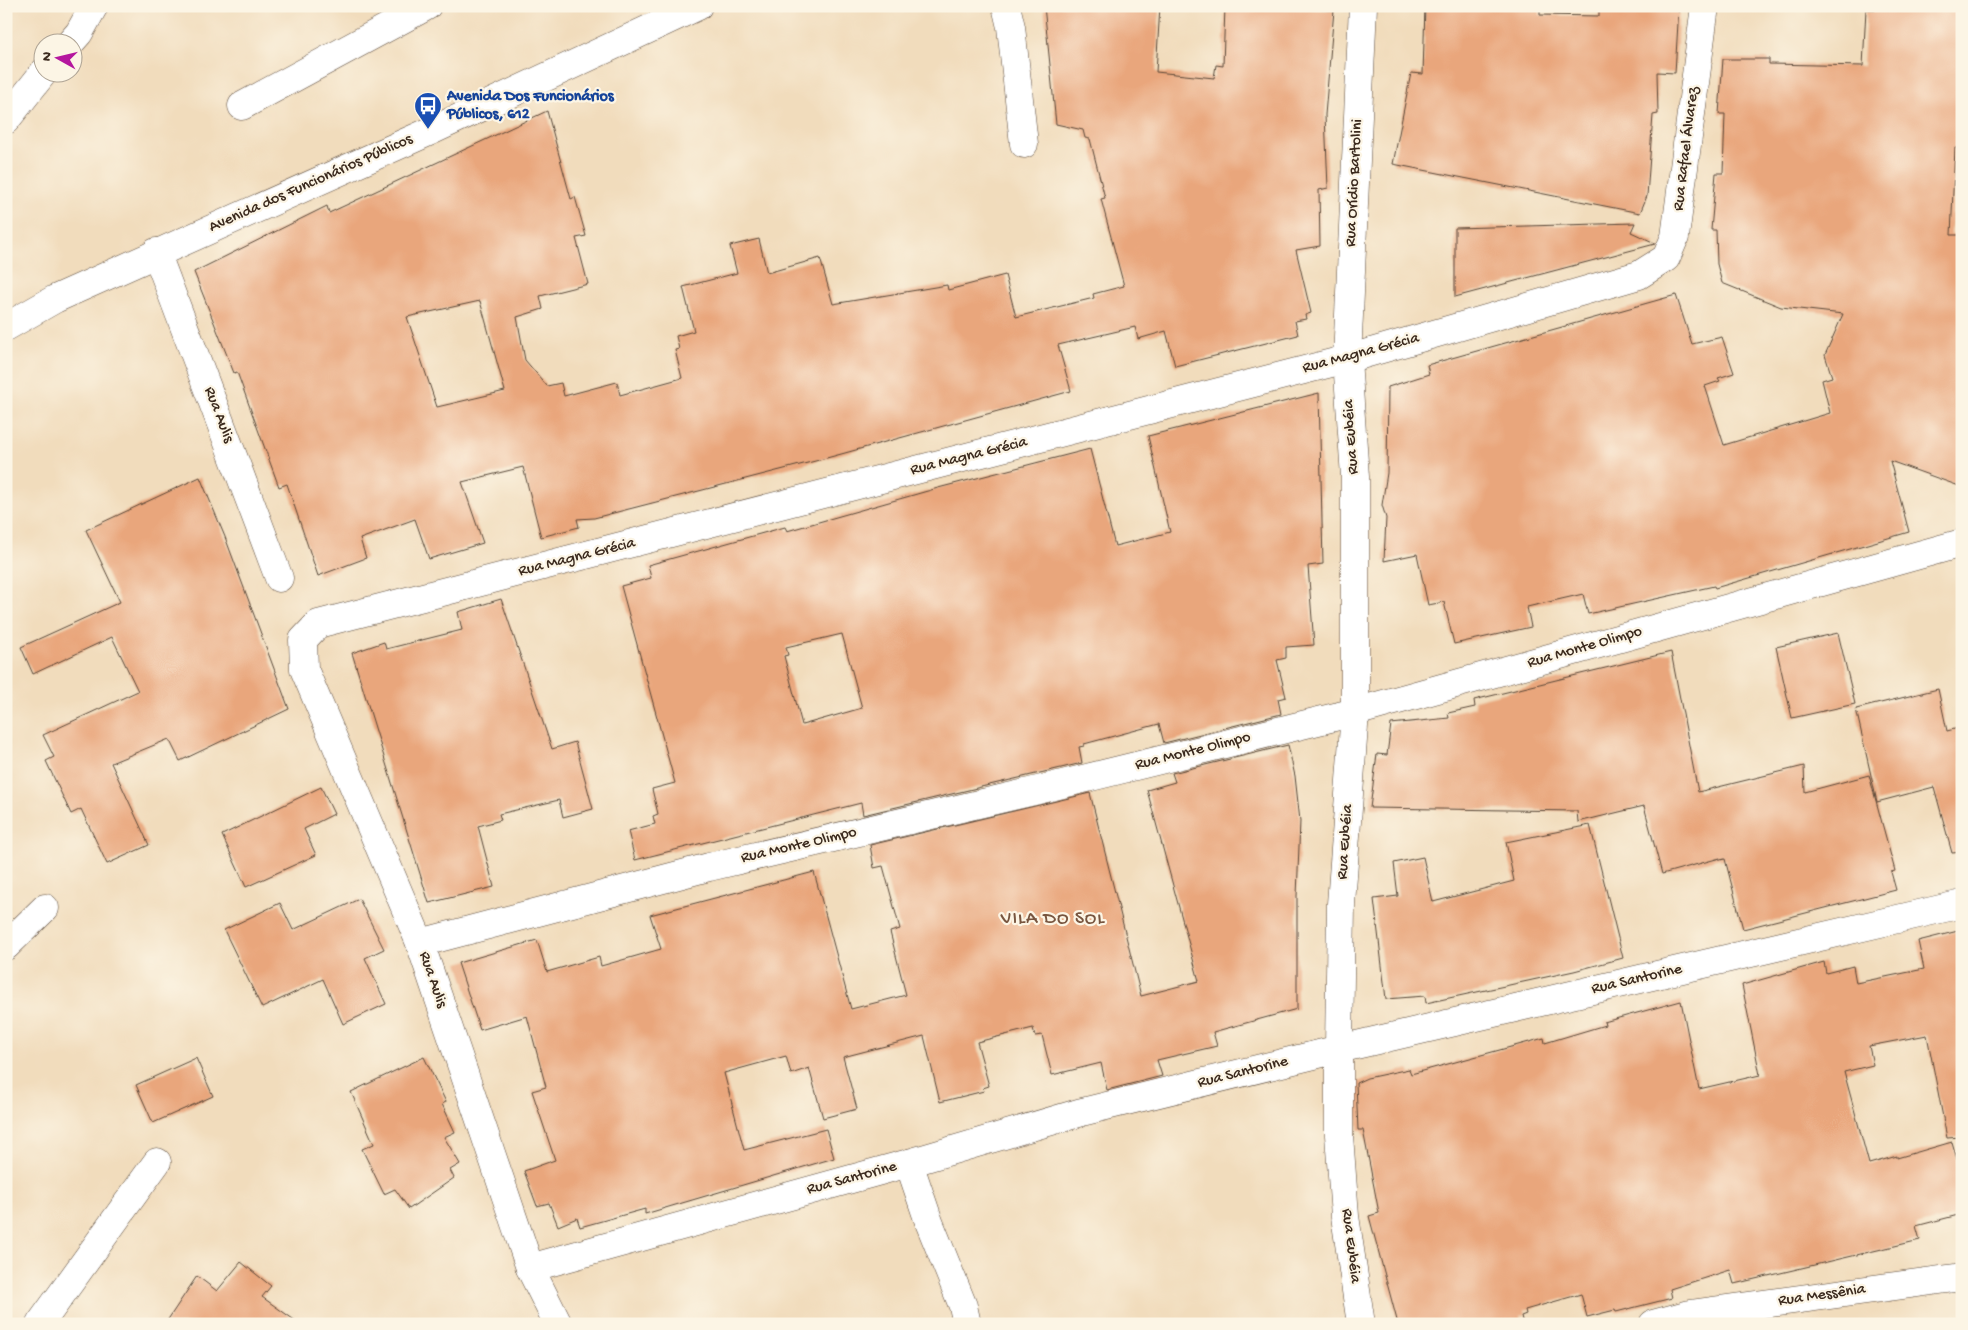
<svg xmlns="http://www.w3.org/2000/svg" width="1968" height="1330" viewBox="0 0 1968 1330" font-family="'Gochi Hand',sans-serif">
<rect width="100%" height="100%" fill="#fcf5e5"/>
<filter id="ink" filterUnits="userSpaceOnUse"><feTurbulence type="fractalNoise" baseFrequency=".02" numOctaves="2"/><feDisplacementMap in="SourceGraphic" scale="10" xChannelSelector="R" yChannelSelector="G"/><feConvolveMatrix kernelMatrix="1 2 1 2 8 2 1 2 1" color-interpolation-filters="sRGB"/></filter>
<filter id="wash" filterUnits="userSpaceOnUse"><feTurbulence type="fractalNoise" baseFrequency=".0096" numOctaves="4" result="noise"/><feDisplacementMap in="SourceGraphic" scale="20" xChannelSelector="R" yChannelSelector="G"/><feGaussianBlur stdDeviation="1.12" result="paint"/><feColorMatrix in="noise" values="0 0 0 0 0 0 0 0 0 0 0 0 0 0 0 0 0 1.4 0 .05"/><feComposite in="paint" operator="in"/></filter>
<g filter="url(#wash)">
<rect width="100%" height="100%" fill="#f1dcbc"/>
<g id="blocks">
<g fill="#e9a67b" fill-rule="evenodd">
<path d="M1044 6H1160L1156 72 1214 78 1216 65 1223 66 1225 6 1334 10 1325 115 1328 188 1319 190 1320 246 1296 250 1311 313 1305 315 1306 319 1295 321 1298 335 1175 366 1166 331 1138 339 1135 327 1058 345 1071 391 823 459 594 518 577 519 579 527 541 537 523 467 462 482 483 543 429 559 415 519 360 539 366 558 318 576 287 484 279 487 237 372 234 373 194 272 327 206 329 213 547 111 571 199 575 197 586 236 576 238 588 284 540 296 543 309 517 317 525 360 547 386 561 383 564 396 617 382 620 395 682 378 675 350 679 349 676 336 694 331 683 287 737 273 730 246 759 239 767 273 820 258 833 304 947 285 948 290 1005 275 1016 317 1094 298 1093 294 1124 286 1101 199 1105 198 1090 139 1085 138 1083 130 1056 124ZM480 301 505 391 437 407 407 317Z"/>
<path d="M1425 6H1540V15L1599 16V6H1679L1675 73 1657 72 1658 114 1653 115 1647 196 1640 213 1393 164 1411 73 1423 74Z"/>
<path d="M1866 9 1962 10V119L1960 148H1955L1951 235H1962V487L1890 461 1909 532 1715 588 1714 586 1588 614 1583 594 1527 607 1531 627 1454 644 1444 602 1428 605 1417 554 1384 561 1386 518 1382 505 1387 473 1388 387 1429 374 1427 365 1676 295 1692 344 1722 337 1734 373 1718 378 1720 381 1705 386 1724 445 1830 413 1822 380 1832 377 1825 355 1843 314 1781 307 1722 283 1717 264 1716 230H1711L1716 173H1723L1725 114H1719L1723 59H1769V64L1863 66Z"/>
<path d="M1635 223 1631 232 1655 243V244L1455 297V228Z"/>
<path d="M1319 393 1323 564 1308 566 1314 645 1286 647V658L1277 660 1286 697 1278 699 1281 714 1164 743 1159 724 1084 744V746L1079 747 1082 763 863 815 861 803 635 860 628 831 655 824 653 816 658 814 652 789 675 783 621 586 651 578 648 565 785 527 787 531 938 488 1090 449 1115 546 1170 532 1148 436ZM842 634 862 708 802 725 784 656 788 655 786 647Z"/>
<path d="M200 477 225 537 289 709 180 761 169 739 111 763 149 845 107 864 81 809 71 814 46 761 54 757 43 735 138 691 112 637 33 674 21 647 120 602 86 530Z"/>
<path d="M501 599 552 749 575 742 593 809 563 817 559 800 499 814 501 820 478 826 494 887 429 903 352 653 384 642 386 649 462 630 458 612Z"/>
<path d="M1838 633 1855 704 1792 718 1776 647Z"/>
<path d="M1671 652 1698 792 1804 766 1805 792 1869 775 1895 871 1891 872 1896 890 1743 929 1725 859 1720 860V858L1662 874 1644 806 1578 822 1577 811 1370 808 1377 754 1387 755 1391 724 1449 718 1448 713 1475 707 1474 700Z"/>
<path d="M1938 689 1947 731 1962 727V852L1952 853 1934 787 1877 802 1856 709Z"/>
<path d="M1288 745 1295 776 1300 821 1297 896V1009L1213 1032 1217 1046 1157 1060 1162 1076 1107 1090 1101 1063 1052 1075 1042 1035 1035 1036 1033 1028 977 1042 989 1086 983 1088 984 1091 940 1102 924 1036 843 1057 857 1109 823 1118 809 1068 791 1074 786 1056 724 1073 744 1150 826 1129 834 1158 645 1214V1209L580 1227 577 1218 558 1226 549 1203 537 1206 524 1171 555 1160 532 1091 546 1087 527 1016 480 1030 458 963 537 940 547 972 599 957 601 966 661 949 650 915 814 872 851 1009 906 995 890 932 900 929 883 866 874 868 870 845 1090 793 1141 996 1199 981 1147 790 1175 782 1172 773Z"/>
<path d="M321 787 334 814 304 829 316 855 246 887 222 835Z"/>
<path d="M1590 825 1623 958 1574 971 1426 1003 1425 996 1386 999 1374 899 1398 896 1394 863 1423 857 1433 902 1514 881 1506 842Z"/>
<path d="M359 899 384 949 365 958 386 1004 343 1024 323 979 262 1008 224 930 280 903 293 930Z"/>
<path d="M1962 930V1137L1947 1138 1927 1035 1869 1046 1873 1065 1844 1072 1869 1164 1897 1156V1158L1952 1142 1962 1176V1214L1916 1226 1920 1240 1734 1284 1730 1270 1670 1289 1672 1298 1616 1312 1615 1310 1587 1317 1581 1294 1525 1310 1526 1314 1521 1316 1523 1324H1398L1369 1216 1379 1213 1363 1130H1358L1356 1083 1367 1078 1409 1069 1411 1074 1544 1038 1545 1043 1605 1025 1604 1022 1681 1001 1699 1089 1760 1075 1742 985 1824 962 1826 973 1853 966 1856 983 1924 969 1918 941Z"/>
<path d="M424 1057 446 1102 442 1104 455 1132 444 1137 460 1164 450 1170 454 1178 409 1209 395 1189 384 1194 362 1149 374 1144 351 1092Z"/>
<path d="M196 1058 213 1096 153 1123 136 1085Z"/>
<path d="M241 1262 271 1286 262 1297 300 1324H165L197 1276 217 1291Z"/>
</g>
</g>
</g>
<g filter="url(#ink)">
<use href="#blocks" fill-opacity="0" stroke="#564536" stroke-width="1"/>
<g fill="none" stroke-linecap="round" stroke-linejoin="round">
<defs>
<g id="minor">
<path d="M1006 6 1011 27 1024 144"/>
<path d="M71 42 79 33 94 6"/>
<path d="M242 106 427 6"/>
<path d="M6 120 44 72"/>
<path d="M156 252 279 578"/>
<path d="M6 327 55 299 433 130 698 6"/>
<path d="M420 943 709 867 1034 791 1355 712 1962 543"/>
<path d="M6 946 45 908"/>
<path d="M909 1163 929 1222 963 1306 967 1324"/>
<path d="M530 1268 909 1163 1082 1112 1339 1049 1962 904"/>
<path d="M40 1324 157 1162"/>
<path d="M558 1324 530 1268 420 943 304 669 303 640 318 624 1347 359 1639 275 1666 258 1675 237 1705 6"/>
<path d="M1361 1324 1345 1216 1339 1135V1049L1341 904 1355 712V477L1347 359 1363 6"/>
<path d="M1653 1324 1690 1314 1962 1277"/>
</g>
</defs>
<use href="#minor" stroke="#564536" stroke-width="29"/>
<use href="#minor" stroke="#fff" stroke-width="28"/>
</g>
</g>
<defs>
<symbol id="bus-pin" viewBox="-11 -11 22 30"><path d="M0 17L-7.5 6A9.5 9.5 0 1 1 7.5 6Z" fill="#1a4fb4" stroke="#fcf5e5"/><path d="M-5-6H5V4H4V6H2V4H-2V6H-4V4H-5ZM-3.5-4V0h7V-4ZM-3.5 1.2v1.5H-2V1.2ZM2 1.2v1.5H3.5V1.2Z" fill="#fff"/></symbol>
</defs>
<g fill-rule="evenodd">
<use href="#bus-pin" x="412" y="90" width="32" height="43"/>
</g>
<g text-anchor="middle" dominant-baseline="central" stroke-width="4.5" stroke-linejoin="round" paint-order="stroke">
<g font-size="16" font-weight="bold" fill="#164399" stroke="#fcf5e5" text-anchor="start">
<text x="447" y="97">Avenida Dos Funcionários<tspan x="447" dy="18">Públicos, 612</tspan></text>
</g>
<g font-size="16" fill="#3b2a1e" stroke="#fcf5e5">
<text transform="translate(1687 149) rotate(-83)">Rua Rafael Álvarez</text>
<text transform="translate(1355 183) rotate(-87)">Rua Orídio Bartolini</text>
<text transform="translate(311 184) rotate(-24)">Avenida dos Funcionários Públicos</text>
<text transform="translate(1361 354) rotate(-15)">Rua Magna Grécia</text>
<text transform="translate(218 415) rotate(69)">Rua Aulis</text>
<text transform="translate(1352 437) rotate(-94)">Rua Eubéia</text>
<text transform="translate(969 457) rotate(-14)">Rua Magna Grécia</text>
<text transform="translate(577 558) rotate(-14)">Rua Magna Grécia</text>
<text transform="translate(1585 648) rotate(-16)">Rua Monte Olimpo</text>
<text transform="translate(1193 752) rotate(-14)">Rua Monte Olimpo</text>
<text transform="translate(1346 842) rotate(-86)">Rua Eubéia</text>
<text transform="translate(799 846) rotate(-13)">Rua Monte Olimpo</text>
<text transform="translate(432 980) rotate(71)">Rua Aulis</text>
<text transform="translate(1637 980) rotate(-13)">Rua Santorine</text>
<text transform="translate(1243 1073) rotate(-14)">Rua Santorine</text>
<text transform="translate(852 1179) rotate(-15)">Rua Santorine</text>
<text transform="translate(1350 1246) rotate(83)">Rua Eubéia</text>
<text transform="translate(1822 1296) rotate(-8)">Rua Messênia</text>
</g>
<g font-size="19" letter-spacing="1" fill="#78553f" stroke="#fcf5e5">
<text x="1053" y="919">VILA DO SOL</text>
</g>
</g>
<rect width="1968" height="1330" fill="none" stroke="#fcf5e5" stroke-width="25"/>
<g transform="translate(58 58) rotate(278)"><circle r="24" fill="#fcf5e5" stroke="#afa495"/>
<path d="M0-4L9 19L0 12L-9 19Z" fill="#b5179e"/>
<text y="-8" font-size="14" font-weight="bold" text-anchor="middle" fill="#3b2a1e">N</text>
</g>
</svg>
